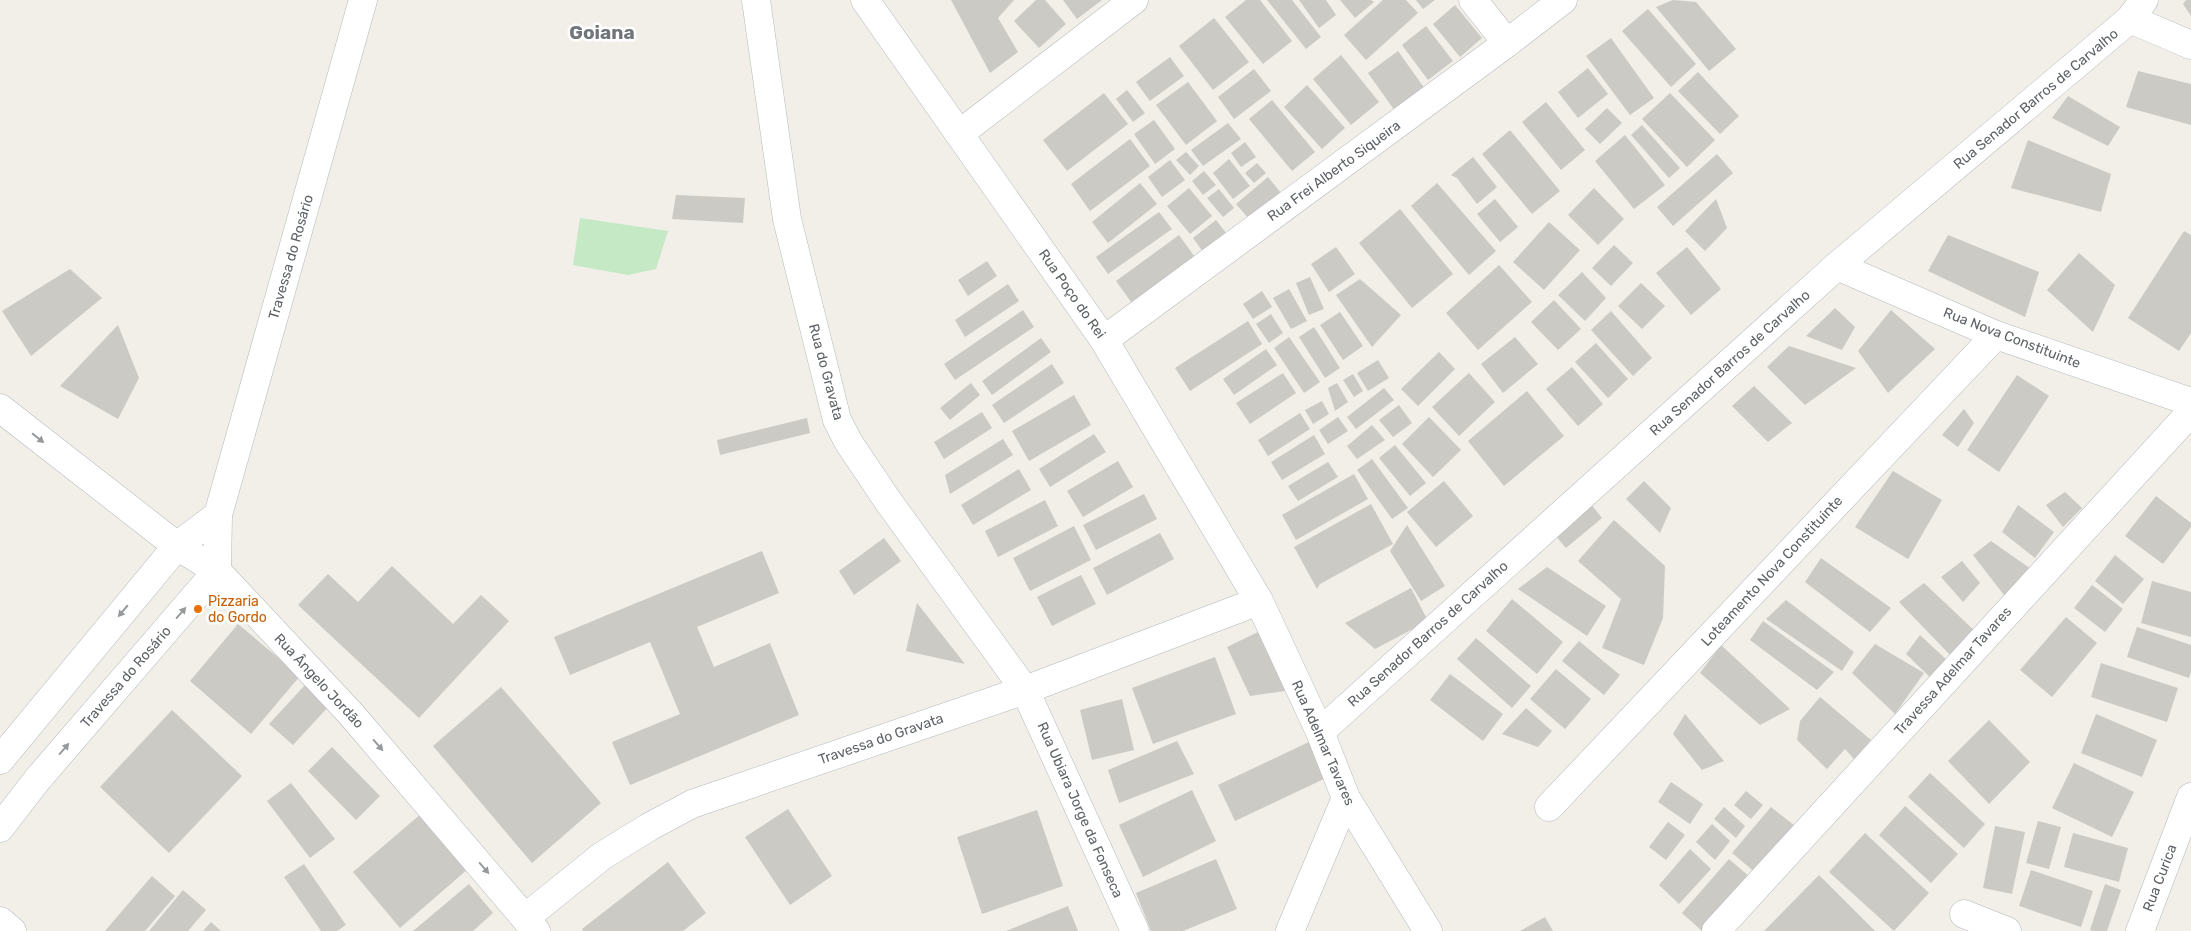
<svg xmlns="http://www.w3.org/2000/svg" width="2191" height="931" viewBox="0 0 2191 931" font-family="Rubik,sans-serif">
<rect width="100%" height="100%" fill="#f1efe8"/>
<path fill="#c5e8c5" d="M580 218 668 231 656 269 628 275 573 265Z"/>
<g fill="#cccac5">
<path d="M951 0H1014L998 18 1018 52 990 73Z"/>
<path d="M1036 0H1045L1066 24 1039 48 1014 21Z"/>
<path d="M1063 0H1102L1077 19Z"/>
<path d="M1246 0H1260L1292 41 1263 64 1225 17Z"/>
<path d="M1267 0H1292L1321 37 1306 49Z"/>
<path d="M1299 0H1326L1336 15 1319 28Z"/>
<path d="M1340 0H1371L1374 2 1355 18Z"/>
<path d="M1383 0H1406L1418 13 1366 60 1344 35Z"/>
<path d="M1416 0H1435L1423 9Z"/>
<path d="M1673 0 1696 2 1736 49 1709 71 1656 7Z"/>
<path d="M2186 0H2191V16L2183 4Z"/>
<path d="M1455 5 1482 38 1460 57 1433 24Z"/>
<path d="M1648 9 1696 64 1671 87 1622 31Z"/>
<path d="M1214 18 1249 62 1213 90 1179 46Z"/>
<path d="M1426 26 1453 61 1428 80 1402 45Z"/>
<path d="M1611 38 1654 98 1630 115 1586 56Z"/>
<path d="M1398 51 1425 89 1395 111 1368 73Z"/>
<path d="M1341 55 1379 102 1351 125 1313 79Z"/>
<path d="M1170 57 1184 76 1150 101 1136 82Z"/>
<path d="M1588 68 1608 94 1578 118 1558 92Z"/>
<path d="M1254 69 1271 91 1234 119 1218 97Z"/>
<path d="M2138 71 2191 84V125L2126 107Z"/>
<path d="M1698 72 1739 116 1720 134 1678 91Z"/>
<path d="M1188 82 1217 121 1186 145 1156 105Z"/>
<path d="M1307 85 1345 128 1322 149 1284 107Z"/>
<path d="M1127 90 1145 113 1133 122 1116 99Z"/>
<path d="M1104 93 1128 124 1067 171 1043 140Z"/>
<path d="M1670 93 1715 140 1687 167 1642 119Z"/>
<path d="M2068 96 2120 127 2108 146 2052 118Z"/>
<path d="M1272 100 1315 152 1292 171 1249 119Z"/>
<path d="M1546 102 1585 150 1561 170 1522 122Z"/>
<path d="M1607 108 1622 123 1600 144 1585 129Z"/>
<path d="M1154 120 1175 149 1155 164 1134 134Z"/>
<path d="M1228 123 1241 139 1203 166 1191 150Z"/>
<path d="M1642 125 1680 168 1669 178 1631 135Z"/>
<path d="M1510 130 1560 191 1532 214 1482 154Z"/>
<path d="M1625 135 1665 185 1634 209 1595 161Z"/>
<path d="M1130 139 1150 166 1090 211 1071 184Z"/>
<path d="M2028 140 2111 174 2101 212 2011 188Z"/>
<path d="M1245 142 1256 157 1241 167 1231 153Z"/>
<path d="M1186 152 1199 166 1190 175 1176 160Z"/>
<path d="M1717 154 1733 173 1673 226 1657 207Z"/>
<path d="M1473 157 1497 187 1477 204 1457 178 1451 175Z"/>
<path d="M1229 159 1250 186 1233 199 1213 173Z"/>
<path d="M1170 160 1185 180 1162 197 1148 177Z"/>
<path d="M1257 163 1266 173 1254 183 1245 173Z"/>
<path d="M1204 171 1216 185 1203 195 1192 181Z"/>
<path d="M1268 177 1281 193 1249 219 1236 204Z"/>
<path d="M1140 183 1157 204 1108 243 1092 222Z"/>
<path d="M1437 183 1496 251 1469 275 1411 206Z"/>
<path d="M1189 188 1212 216 1190 234 1167 206Z"/>
<path d="M1594 188 1624 219 1598 245 1568 215Z"/>
<path d="M1219 189 1234 208 1223 217 1207 198Z"/>
<path d="M676 195 745 198 743 223 672 219Z"/>
<path d="M1495 199 1518 227 1500 242 1477 214Z"/>
<path d="M1716 199 1727 228 1705 251 1685 231Z"/>
<path d="M1400 209 1453 274 1412 308 1359 243Z"/>
<path d="M1159 212 1172 229 1108 274 1096 257Z"/>
<path d="M1216 220 1230 238 1206 256 1193 238Z"/>
<path d="M1549 222 1580 250 1544 290 1513 262Z"/>
<path d="M2184 231 2191 235V333L2179 351 2128 318Z"/>
<path d="M1179 235 1197 260 1134 306 1116 281Z"/>
<path d="M1948 235 2039 272 2025 317 1928 271Z"/>
<path d="M1614 245 1633 263 1611 286 1592 268Z"/>
<path d="M1336 247 1355 274 1329 292 1311 264Z"/>
<path d="M1687 247 1721 289 1691 315 1656 273Z"/>
<path d="M2079 253 2115 285 2093 332 2047 290Z"/>
<path d="M987 261 997 276 968 296 958 280Z"/>
<path d="M1499 265 1532 302 1478 350 1446 313Z"/>
<path d="M70 269 102 298 31 356 2 311Z"/>
<path d="M1582 272 1606 298 1585 321 1558 295Z"/>
<path d="M1310 277 1324 309 1309 315 1296 283Z"/>
<path d="M1360 279 1401 315 1372 347 1336 295Z"/>
<path d="M1641 283 1665 306 1642 329 1618 306Z"/>
<path d="M1008 284 1019 301 965 337 955 320Z"/>
<path d="M1289 289 1307 321 1291 329 1273 298Z"/>
<path d="M1262 291 1272 307 1253 319 1243 304Z"/>
<path d="M1554 300 1581 329 1558 350 1531 322Z"/>
<path d="M1835 308 1855 327 1842 350 1806 336Z"/>
<path d="M1023 310 1034 327 955 380 944 364Z"/>
<path d="M1891 310 1935 349 1888 393 1858 351Z"/>
<path d="M1611 311 1652 358 1633 376 1591 330Z"/>
<path d="M1340 312 1363 346 1343 360 1320 325Z"/>
<path d="M1271 314 1283 333 1269 343 1256 324Z"/>
<path d="M1248 321 1262 344 1190 391 1175 368Z"/>
<path d="M118 325 139 378 118 419 60 386Z"/>
<path d="M1314 327 1340 368 1325 378 1299 337Z"/>
<path d="M1289 337 1320 382 1304 393 1274 348Z"/>
<path d="M1515 337 1538 364 1503 393 1481 364Z"/>
<path d="M1041 338 1051 352 992 395 982 381Z"/>
<path d="M1596 343 1628 379 1608 398 1575 362Z"/>
<path d="M1789 346 1856 368 1805 405 1767 367Z"/>
<path d="M1266 349 1277 365 1234 395 1223 379Z"/>
<path d="M1439 352 1455 369 1418 406 1401 389Z"/>
<path d="M1378 360 1389 378 1368 391 1357 373Z"/>
<path d="M1052 364 1064 383 1004 423 992 405Z"/>
<path d="M1572 367 1603 404 1578 426 1546 389Z"/>
<path d="M1283 373 1296 393 1250 424 1236 403Z"/>
<path d="M1469 373 1495 402 1459 436 1432 407Z"/>
<path d="M1353 374 1363 391 1354 397 1343 380Z"/>
<path d="M2017 375 2049 396 1999 472 1967 450Z"/>
<path d="M971 383 980 395 950 420 940 408Z"/>
<path d="M1337 383 1348 402 1335 411 1328 388Z"/>
<path d="M1754 386 1792 423 1768 442 1732 406Z"/>
<path d="M1384 388 1394 400 1356 429 1347 417Z"/>
<path d="M1527 391 1564 436 1504 486 1468 441Z"/>
<path d="M1074 395 1091 425 1029 461 1012 431Z"/>
<path d="M1322 401 1329 414 1313 424 1305 410Z"/>
<path d="M1399 405 1412 423 1393 437 1379 420Z"/>
<path d="M1964 409 1974 423 1958 447 1942 435Z"/>
<path d="M982 412 992 428 944 459 934 442Z"/>
<path d="M1300 413 1310 429 1268 456 1258 440Z"/>
<path d="M1338 417 1348 431 1328 444 1319 430Z"/>
<path d="M1429 417 1461 450 1433 477 1402 444Z"/>
<path d="M807 418 810 433 720 455 717 440Z"/>
<path d="M1372 425 1385 440 1357 459 1347 446Z"/>
<path d="M1094 434 1106 452 1050 487 1039 469Z"/>
<path d="M1314 435 1325 454 1282 480 1271 462Z"/>
<path d="M1003 439 1013 455 950 494 945 475Z"/>
<path d="M1395 445 1426 483 1410 496 1379 458Z"/>
<path d="M1372 459 1408 508 1392 519 1357 470Z"/>
<path d="M1118 461 1133 487 1083 517 1067 491Z"/>
<path d="M1328 462 1338 477 1298 501 1288 486Z"/>
<path d="M1019 469 1031 490 973 525 961 505Z"/>
<path d="M1893 471 1942 500 1908 559 1855 527Z"/>
<path d="M1354 474 1368 499 1296 540 1282 515Z"/>
<path d="M1444 481 1473 516 1436 547 1407 512Z"/>
<path d="M1644 481 1671 508 1660 533 1626 499Z"/>
<path d="M2065 492 2082 508 2063 527 2046 505Z"/>
<path d="M1144 494 1157 519 1096 550 1083 525Z"/>
<path d="M2156 496 2191 523V527L2163 564 2125 536Z"/>
<path d="M1045 500 1058 526 998 557 985 531Z"/>
<path d="M1590 503 1602 518 1566 548 1554 534Z"/>
<path d="M1371 504 1393 544 1320 584 1317 589 1294 547Z"/>
<path d="M2018 505 2054 532 2035 558 2002 532Z"/>
<path d="M1614 520 1665 566 1663 618 1644 665 1602 648 1621 599 1578 561Z"/>
<path d="M1407 525 1445 586 1421 601 1390 551Z"/>
<path d="M1074 526 1091 560 1030 591 1013 558Z"/>
<path d="M1160 533 1174 559 1107 595 1093 568Z"/>
<path d="M884 538 901 561 854 595 839 571Z"/>
<path d="M1991 541 2031 569 2004 595 1973 555Z"/>
<path d="M762 551 779 593 697 627 714 667 770 643 799 715 630 785 612 742 680 714 650 642 570 675 554 637Z"/>
<path d="M2115 555 2144 579 2123 604 2095 581Z"/>
<path d="M1821 558 1891 608 1870 632 1805 582Z"/>
<path d="M1962 561 1980 583 1963 602 1941 577Z"/>
<path d="M392 566 453 624 481 595 509 621 419 718 298 605 328 574 358 602Z"/>
<path d="M1547 567 1606 606 1587 636 1518 589Z"/>
<path d="M1081 575 1096 604 1052 626 1037 597Z"/>
<path d="M2152 581 2191 592V637L2141 623Z"/>
<path d="M1924 583 1977 633 1953 658 1899 602Z"/>
<path d="M2092 585 2123 609 2105 632 2074 608Z"/>
<path d="M1411 588 1428 621 1375 649 1345 623Z"/>
<path d="M1512 599 1563 642 1537 674 1486 631Z"/>
<path d="M1786 600 1854 652 1842 671 1766 619Z"/>
<path d="M917 603 965 664 906 651Z"/>
<path d="M2066 617 2097 643 2052 697 2020 670Z"/>
<path d="M1763 621 1834 672 1817 690 1750 640Z"/>
<path d="M238 624 300 676 251 734 190 681Z"/>
<path d="M2137 627 2191 645V672L2189 678 2127 657Z"/>
<path d="M1258 632 1285 691 1250 696 1227 647Z"/>
<path d="M1920 635 1951 664 1934 681 1906 654Z"/>
<path d="M1476 638 1531 686 1512 708 1457 659Z"/>
<path d="M1579 641 1620 675 1604 695 1562 661Z"/>
<path d="M1875 644 1924 673 1895 714 1852 673Z"/>
<path d="M1721 645 1790 709 1760 725 1700 673Z"/>
<path d="M1215 657 1236 714 1153 744 1132 688Z"/>
<path d="M2101 663 2178 688 2167 722 2091 697Z"/>
<path d="M1556 669 1591 699 1565 729 1530 699Z"/>
<path d="M1450 674 1503 714 1483 741 1430 700Z"/>
<path d="M306 684 329 706 293 745 269 724Z"/>
<path d="M501 687 601 803 532 863 433 746Z"/>
<path d="M1820 697 1871 740 1854 759 1845 749 1827 769 1797 740 1800 721Z"/>
<path d="M1122 699 1134 750 1092 760 1080 710Z"/>
<path d="M1526 708 1552 731 1538 747 1502 734Z"/>
<path d="M172 710 242 776 169 853 100 787Z"/>
<path d="M1685 714 1724 761 1702 770 1673 734Z"/>
<path d="M2096 714 2157 740 2142 777 2081 753Z"/>
<path d="M1989 720 2030 762 1989 804 1948 761Z"/>
<path d="M1177 741 1194 774 1119 803 1108 770Z"/>
<path d="M1311 741 1328 777 1235 821 1218 785Z"/>
<path d="M332 747 380 796 356 820 308 771Z"/>
<path d="M2074 763 2134 792 2112 837 2052 808Z"/>
<path d="M1930 773 1985 824 1964 848 1908 797Z"/>
<path d="M1671 782 1703 804 1690 824 1658 802Z"/>
<path d="M291 783 335 839 310 858 267 801Z"/>
<path d="M1192 790 1216 841 1143 877 1119 825Z"/>
<path d="M1746 791 1763 805 1751 819 1734 805Z"/>
<path d="M1905 806 1958 854 1931 883 1879 835Z"/>
<path d="M1724 807 1745 826 1736 838 1714 819Z"/>
<path d="M1771 807 1795 826 1756 873 1732 853Z"/>
<path d="M788 809 832 876 790 905 745 837Z"/>
<path d="M1037 810 1063 886 982 914 957 837Z"/>
<path d="M422 813 469 868 400 928 353 872Z"/>
<path d="M2038 821 2061 827 2049 869 2026 863Z"/>
<path d="M1668 822 1685 835 1666 860 1649 847Z"/>
<path d="M1712 824 1730 841 1715 860 1696 842Z"/>
<path d="M1995 826 2025 832 2012 894 1983 888Z"/>
<path d="M1865 833 1929 893 1894 931 1829 872Z"/>
<path d="M2073 833 2128 848 2119 882 2064 867Z"/>
<path d="M1690 849 1711 869 1679 904 1659 885Z"/>
<path d="M1216 859 1237 909 1183 931H1151L1136 893Z"/>
<path d="M1729 859 1751 878 1705 931H1702L1682 913Z"/>
<path d="M668 862 706 913 683 931H583L582 929Z"/>
<path d="M304 864 346 925 337 931H321L284 877Z"/>
<path d="M2031 870 2093 891 2081 927 2019 906Z"/>
<path d="M1819 875 1875 931H1764Z"/>
<path d="M152 876 175 896 145 931H105Z"/>
<path d="M469 884 493 913 473 931H413Z"/>
<path d="M2105 884 2121 890 2107 931H2093L2090 930Z"/>
<path d="M183 890 206 910 188 931H149Z"/>
<path d="M1068 906 1078 931H1006Z"/>
<path d="M1545 917 1553 931H1520Z"/>
<path d="M211 922 221 931H203Z"/>
</g>
<g fill="none" stroke-linecap="round" stroke-linejoin="round">
<defs>
<g id="street">
<path d="M756 0 787 219 837 420 849 443 888 501 1025 690 1135 931"/>
<path d="M865 0 1104 340 1259 601 1320 732 1346 798 1428 931"/>
<path d="M1473 0 1507 43"/>
<path d="M2130 19 2191 45"/>
<path d="M959 134 1134 0"/>
<path d="M1837 266 1996 335 2191 402"/>
<path d="M1104 340 1507 43 1563 0"/>
<path d="M0 408 177 546 217 571 351 714 536 931"/>
<path d="M1320 732 1837 266 2130 19 2144 0"/>
<path d="M0 760 177 546 218 515"/>
<path d="M1549 807 1996 335"/>
<path d="M0 828 37 780 217 571 218 515 363 0"/>
<path d="M1964 914 2007 931"/>
<path d="M526 917 602 856 649 827 692 804 1025 690 1259 601"/>
<path d="M0 921 12 931"/>
<path d="M1290 931 1346 798"/>
<path d="M1716 931 2191 412"/>
<path d="M2140 931 2191 797"/>
</g>
</defs>
<use href="#street" stroke="#b5b8bc" stroke-width="29"/>
<use href="#street" stroke="#fff" stroke-width="28"/>
</g>
<defs><path id="oneway-solid" d="M-6-.8H1V-3.2L6.5 0L1 3.2V.8H-6Z" transform="scale(1.25)"/></defs>
<g fill="#979a9d">
<use href="#oneway-solid" transform="translate(38 438) rotate(38)"/>
<use href="#oneway-solid" transform="translate(123 611) rotate(130)"/>
<use href="#oneway-solid" transform="translate(181 613) rotate(-49)"/>
<use href="#oneway-solid" transform="translate(378 745) rotate(49)"/>
<use href="#oneway-solid" transform="translate(64 749) rotate(-49)"/>
<use href="#oneway-solid" transform="translate(484 868) rotate(49)"/>
</g>
<circle fill="#e8710a" stroke="#fff" stroke-width="2" cx="198" cy="609" r="5"/>
<g text-anchor="middle" dominant-baseline="central" stroke-width="5" stroke-linejoin="round" paint-order="stroke">
<g font-size="14" fill="#5f6368" stroke="#fff">
<text transform="translate(2036 99) rotate(-40)">Rua Senador Barros de Carvalho</text>
<text transform="translate(1334 171) rotate(-36)">Rua Frei Alberto Siqueira</text>
<text transform="translate(291 257) rotate(-74)">Travessa do Rosário</text>
<text transform="translate(1072 294) rotate(55)">Rua Poço do Rei</text>
<text transform="translate(2012 338) rotate(21)">Rua Nova Constituinte</text>
<text transform="translate(1730 363) rotate(-42)">Rua Senador Barros de Carvalho</text>
<text transform="translate(826 372) rotate(75)">Rua do Gravata</text>
<text transform="translate(1772 571) rotate(-47)">Loteamento Nova Constituinte</text>
<text transform="translate(1428 634) rotate(-42)">Rua Senador Barros de Carvalho</text>
<text transform="translate(1953 671) rotate(-48)">Travessa Adelmar Tavares</text>
<text transform="translate(126 677) rotate(-49)">Travessa do Rosário</text>
<text transform="translate(319 681) rotate(47)">Rua Ângelo Jordão</text>
<text transform="translate(881 739) rotate(-19)">Travessa do Gravata</text>
<text transform="translate(1323 743) rotate(66)">Rua Adelmar Tavares</text>
<text transform="translate(1080 810) rotate(66)">Rua Ubiara Jorge da Fonseca</text>
<text transform="translate(2160 878) rotate(-69)">Rua Curica</text>
</g>
<g font-size="14" fill="#c56008" stroke="#fff" text-anchor="start">
<text x="208" y="601">Pizzaria<tspan x="208" dy="16">do Gordo</tspan></text>
</g>
<g font-size="19" font-weight="bold" fill="#70757a" stroke="#fff">
<text x="602" y="32">Goiana</text>
</g>
</g>
</svg>
